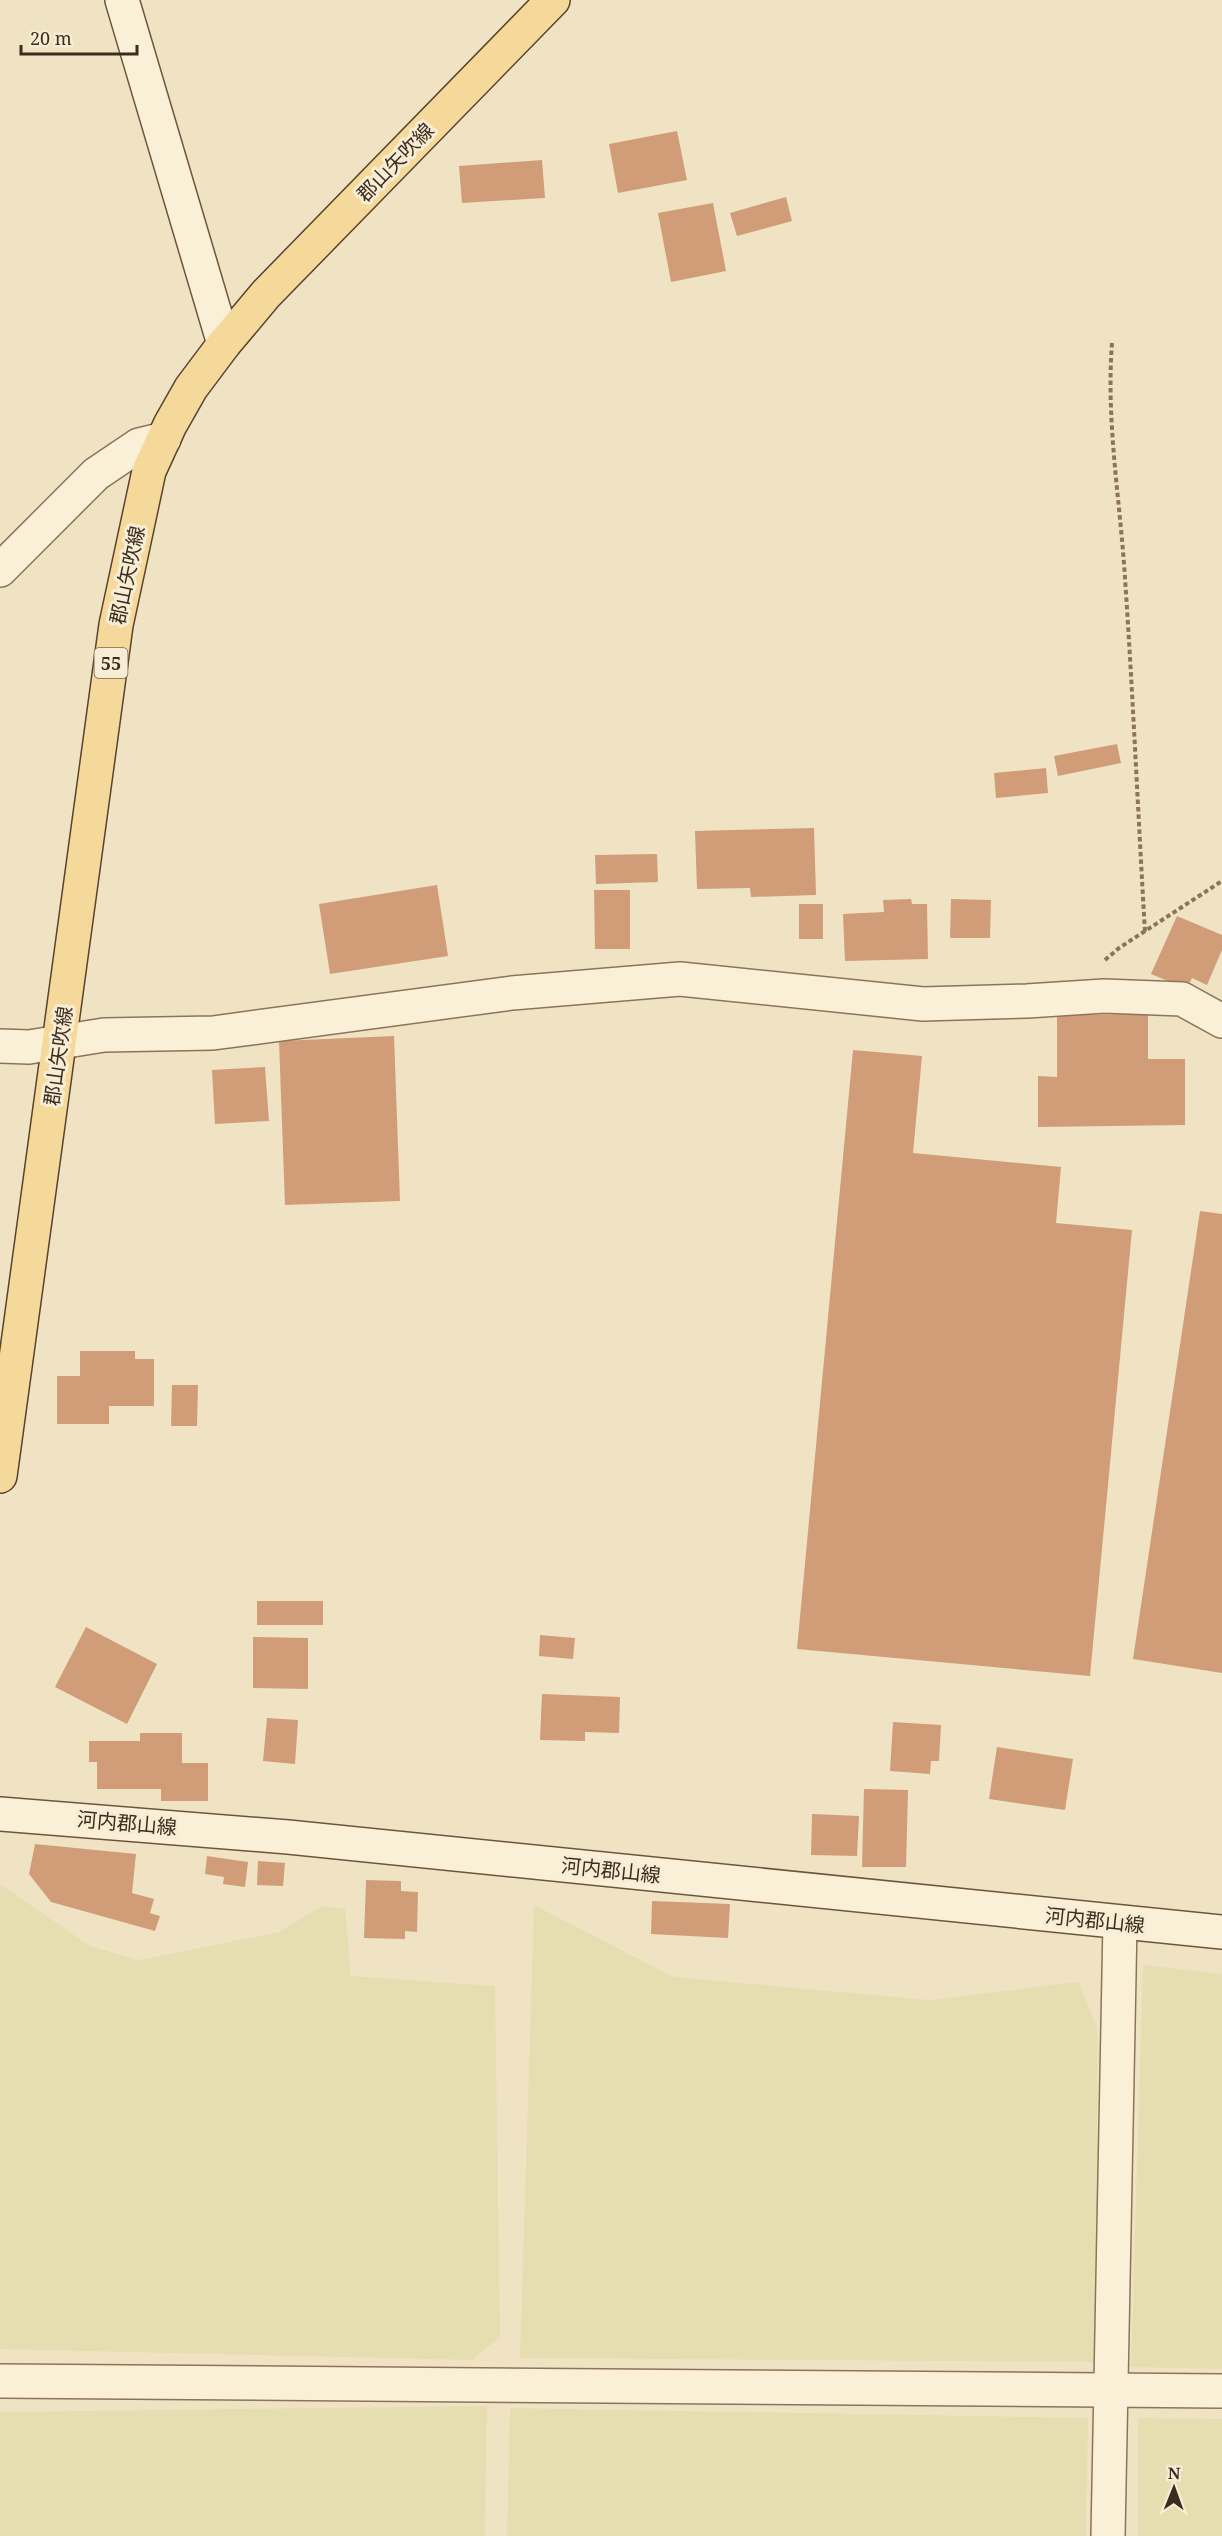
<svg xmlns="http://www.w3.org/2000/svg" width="1222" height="2536" viewBox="0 0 1222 2536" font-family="'Noto Serif','Noto Sans JP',serif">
<rect width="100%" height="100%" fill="#f0e3c4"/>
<g fill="#e6deb1">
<path d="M0 1884 90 1946 139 1960 279 1932 322 1906 345 1909 351 1976 495 1986 500 2337 472 2360 0 2349Z"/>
<path d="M534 1905 674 1977 930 2000 1079 1982 1097 2028V2362L520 2358Z"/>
<path d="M1143 1965 1222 1974V2369L1131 2367Z"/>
<path d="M487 2406 485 2536H0V2412Z"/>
<path d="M510 2408 1088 2418 1086 2536H507Z"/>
<path d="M1138 2418 1222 2419V2536H1138Z"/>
</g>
<g fill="#d09d78">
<path d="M677 131 687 180 618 193 609 144Z"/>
<path d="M542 160 545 198 462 203 459 166Z"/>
<path d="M786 197 792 221 737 236 730 213Z"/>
<path d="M713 203 726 271 671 282 658 213Z"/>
<path d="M1117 744 1121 763 1058 776 1054 756Z"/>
<path d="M1046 768 1048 793 996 798 994 773Z"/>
<path d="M814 828 816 895 751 897 750 888 697 889 695 831Z"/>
<path d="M657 854 658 882 596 884 595 855Z"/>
<path d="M437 885 448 956 330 974 319 904Z"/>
<path d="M594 890H630V949H595Z"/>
<path d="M911 899 912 904H927L928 959 845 961 843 914 884 912 883 900Z"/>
<path d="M951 899 991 900 990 938H950Z"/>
<rect x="799" y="904" width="24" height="35"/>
<path d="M1177 916 1222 935V950L1207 985 1192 978 1187 989 1151 974Z"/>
<path d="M1148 1014V1059H1185V1125L1038 1127V1076L1057 1077V1015Z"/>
<path d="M394 1036 400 1201 285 1205 279 1041Z"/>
<path d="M853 1050 922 1056 913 1153 1061 1167 1056 1223 1132 1230 1090 1676 797 1649Z"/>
<path d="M265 1067 269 1121 215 1124 212 1070Z"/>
<path d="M1200 1211 1222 1214V1673L1133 1659Z"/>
<path d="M80 1351H135V1359H154V1406H109V1424H57V1376H80Z"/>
<path d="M172 1385H198L197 1426H171Z"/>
<rect x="257" y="1601" width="66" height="24"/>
<path d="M86 1627 157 1664 127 1724 55 1687Z"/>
<path d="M540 1635 575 1638 573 1659 539 1656Z"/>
<path d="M253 1637 308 1638V1689L253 1688Z"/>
<path d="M542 1694 620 1697 619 1733 585 1732V1741L540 1740Z"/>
<path d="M267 1718 298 1720 295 1764 263 1761Z"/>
<path d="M893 1722 941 1725 939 1761H931L930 1774 890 1771Z"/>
<path d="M140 1733H182V1763H208V1801H161V1789H97V1762H89V1741H140Z"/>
<path d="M997 1747 1073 1759 1065 1810 989 1799Z"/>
<path d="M864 1789 908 1790 906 1867H862Z"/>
<path d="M812 1814 859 1816 857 1856 811 1855Z"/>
<path d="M35 1844 136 1854 132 1893 154 1899 150 1913 160 1916 155 1931 51 1902 29 1874Z"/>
<path d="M207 1856 248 1862 245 1887 223 1884 224 1877 205 1874Z"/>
<path d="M258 1861 285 1863 283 1886 257 1885Z"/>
<path d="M366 1880 401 1881V1891L418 1892 417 1932 405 1931V1939L364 1938Z"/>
<path d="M652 1901 730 1904 728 1938 651 1934Z"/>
</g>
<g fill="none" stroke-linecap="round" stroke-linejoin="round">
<defs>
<g id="street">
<path d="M0 570 96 474 139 445 164 439"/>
<path d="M0 1046 29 1047 104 1035 213 1033 512 993 680 979 923 1004 1027 1001 1104 996 1182 999 1222 1021"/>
<path d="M0 2381 1222 2391"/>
<path d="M1108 2536 1120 1923"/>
</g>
<g id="secondary">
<path d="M122 0 224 344"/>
<path d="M0 1814 288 1837 1222 1932"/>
</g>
<path id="primary" d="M0 1476 116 625 149 471 170 425 191 388 224 344 266 294 553 0"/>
</defs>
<use href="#street" stroke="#8c7459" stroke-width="36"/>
<use href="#secondary" stroke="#6d553c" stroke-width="36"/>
<use href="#primary" stroke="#59422e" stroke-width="36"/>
<g stroke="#8c7459" stroke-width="4" stroke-dasharray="4.5 3" stroke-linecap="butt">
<path d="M1112 343C1106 422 1120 499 1125 578 1133 696 1138 814 1145 932"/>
<path d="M1105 960 1119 948 1222 881"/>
</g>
<use href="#street" stroke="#faf0d7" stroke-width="33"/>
<use href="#secondary" stroke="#faf0d7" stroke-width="33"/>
<use href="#primary" stroke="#f5d99a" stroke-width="33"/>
</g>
<g text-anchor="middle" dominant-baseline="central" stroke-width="6" stroke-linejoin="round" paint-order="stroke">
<rect fill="#f7edd4" stroke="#736655" stroke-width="1.5" x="94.5" y="648" width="33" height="30" rx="4.5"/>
<g font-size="18" font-weight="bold" fill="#3b2c1e">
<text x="111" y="663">55</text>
</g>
<g font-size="20" fill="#3b2c1e" stroke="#f7edd4">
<text transform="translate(395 162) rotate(-46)">郡山矢吹線</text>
<text transform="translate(127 575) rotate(-78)">郡山矢吹線</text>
<text transform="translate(58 1056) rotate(-82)">郡山矢吹線</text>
<text transform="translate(127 1823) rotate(5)">河内郡山線</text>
<text transform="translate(611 1870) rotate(6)">河内郡山線</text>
<text transform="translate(1095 1920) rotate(6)">河内郡山線</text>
</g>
</g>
<g transform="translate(1174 2488) rotate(1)" stroke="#f7edd4" stroke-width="4.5" paint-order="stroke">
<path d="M0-4.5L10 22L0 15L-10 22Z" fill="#3b2c1e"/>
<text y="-9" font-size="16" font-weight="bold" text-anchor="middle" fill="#3b2c1e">N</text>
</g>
<path d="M21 45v9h116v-9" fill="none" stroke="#3b2c1e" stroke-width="3"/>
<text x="30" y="45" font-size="18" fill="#3b2c1e" stroke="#f7edd4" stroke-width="4.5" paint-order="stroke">20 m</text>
</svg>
